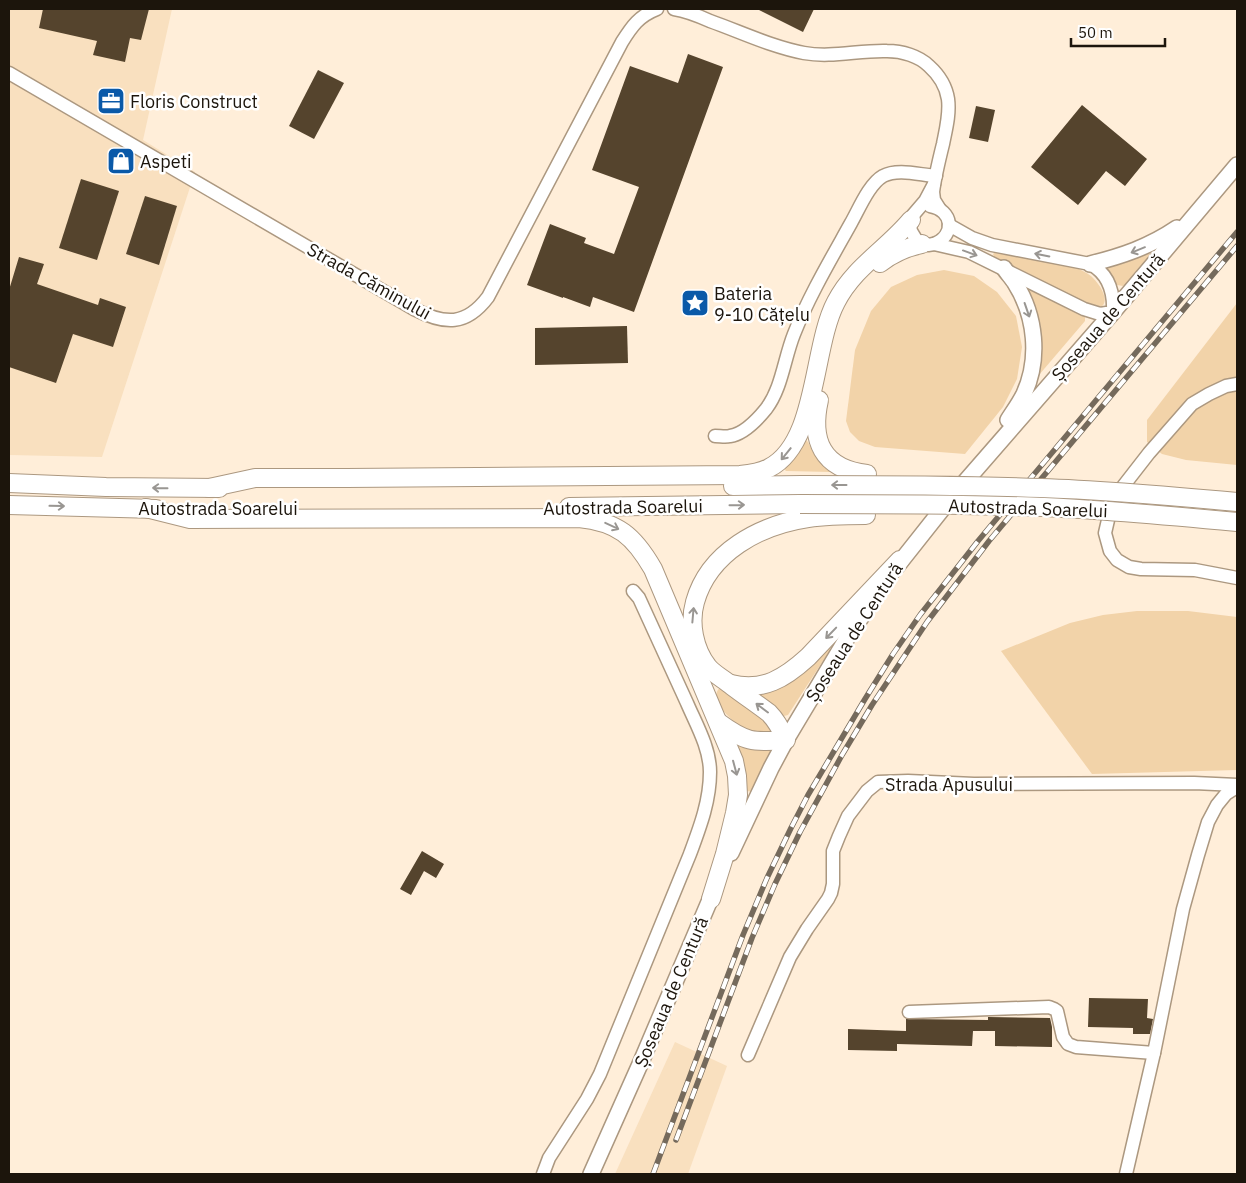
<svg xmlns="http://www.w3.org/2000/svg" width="1246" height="1183" viewBox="0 0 1246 1183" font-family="'IBM Plex Sans',sans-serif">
<rect width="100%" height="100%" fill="#ffeed9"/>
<g fill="#f9e0bf">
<path d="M9 9H172L143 140 195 172 102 457 9 455Z"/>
<path d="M675 1042 727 1066 688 1174H615Z"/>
</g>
<g fill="#f2d3a9">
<path d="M996 251 1073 266C1079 269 1086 272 1091 276 1100 284 1114 305 1096 309L995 259 993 254Z"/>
<path d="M1146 252 1151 255 1127 283 1123 286 1117 285 1108 270V265Z"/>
<path d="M944 270 974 276 997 292 1016 316 1022 347 1017 379 1003 407 965 454 875 447 859 441 850 432 846 421 855 350 871 311 891 287 917 275Z"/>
<path d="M1027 286 1085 316V321L1033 382 1025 292Z"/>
<path d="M1237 303V465L1186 460 1162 454 1147 442V420Z"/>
<path d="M804 438 808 442 815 456 831 472 786 471 785 470 787 465Z"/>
<path d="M1137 611H1188L1237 617V770L1092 774 1001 651 1070 623 1103 615Z"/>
<path d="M830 646V650L788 715 784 716 758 699V693Z"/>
<path d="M722 686 774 726 772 735C768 735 761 737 757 735 743 731 701 700 722 686Z"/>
<path d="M735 743 768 747 771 752 751 792 744 790Z"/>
</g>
<g fill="#55442d">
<path d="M43 9H149L141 40 130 38 125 62 93 55 97 41 39 28Z"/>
<path d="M757 9H814L803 32Z"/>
<path d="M688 54 723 67 634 312 593 297 590 307 563 297V298L527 285 550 224 586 238 584 243 614 254 639 187 592 170 630 66 678 83Z"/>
<path d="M318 70 344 83 314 139 289 126Z"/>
<path d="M1082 105 1147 159 1125 186 1106 171 1078 205 1031 167Z"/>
<path d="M976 106 995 110 988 142 969 138Z"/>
<path d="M81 179 119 191 97 260 59 248Z"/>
<path d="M145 196 177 206 159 265 126 254Z"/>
<path d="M19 257 44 264 37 284 98 305 100 298 126 307 113 347 73 334 56 383 9 367V290Z"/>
<path d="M627 326 628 363 535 365V328Z"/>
<path d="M422 851 444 864 436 878 424 871 411 895 400 889Z"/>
<path d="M1089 998 1148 999 1147 1018 1153 1019 1150 1034H1133V1028L1088 1027Z"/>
<path d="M988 1017 1050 1018 1052 1027V1047L995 1046V1031H973L972 1046 897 1044V1051L848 1050V1029L906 1031V1019L988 1020Z"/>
</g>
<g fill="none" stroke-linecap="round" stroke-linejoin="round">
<defs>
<g id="minor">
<path d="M674 9C687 11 699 16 710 21 741 32 772 47 804 53 832 58 859 50 887 51 902 51 919 56 929 66 939 75 946 86 948 99 950 114 946 129 943 144 939 160 935 176 933 192L934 200 939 208"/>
<path d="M9 73 414 309C445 325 466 326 488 297L622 42C632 26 639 16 657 9"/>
<path d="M934 184 925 201 913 215 911 220 910 226 911 231 917 241 928 245 934 244 969 252 1084 309 1100 314 1113 312C1114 292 1109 274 1090 264L992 245 972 238 949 225"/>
<path d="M930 206C953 210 956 235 934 244"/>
<path d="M1237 384 1226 386 1209 394 1192 404 1149 453 1121 489 1111 507 1105 533 1110 551 1117 560 1129 567 1141 569 1195 570 1237 578"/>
<path d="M715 436C720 436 726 437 730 436 744 434 757 420 766 409 782 388 784 359 794 334 809 296 831 259 851 223 859 209 869 184 883 176 898 168 920 175 936 176"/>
<path d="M909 1012 1049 1007 1054 1009 1057 1011 1063 1037 1068 1044 1076 1047 1154 1053"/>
<path d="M748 1055 790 957 807 929 828 899 831 893 833 884V851L839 836 848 816 867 791 878 782 908 781 974 784 1194 783 1237 785"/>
<path d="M543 1174 549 1158 587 1099 600 1074 690 854C700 827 710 801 710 772 710 748 696 724 687 703 671 668 655 633 639 598L633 591"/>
<path d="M1126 1174 1154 1053 1183 909 1198 855 1208 822 1217 805 1226 794 1237 787"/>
</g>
<g id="major">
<path d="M1090 264C1122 256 1149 247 1177 228"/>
<path d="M1004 268C1007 273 1012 278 1015 283 1036 316 1040 359 1024 394 1019 404 1013 412 1008 420"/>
<path d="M894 570 951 498 1113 312 1237 165"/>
<path d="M731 853 771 768 786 740 847 638 879 591"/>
<path d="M591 1174 641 1062 715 888"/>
</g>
<g id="highway">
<path d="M880 263C893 253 907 247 922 244"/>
<path d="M819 400C810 440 822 469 867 474"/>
<path d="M9 483 106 487 219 488"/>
<path d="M733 486 802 485"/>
<path d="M209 488 255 478H346L740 475C750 474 760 473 769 468 818 443 812 347 836 302 854 267 887 249 911 220"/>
<path d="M9 505 156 509"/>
<path d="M569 507 800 504"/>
<path d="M146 508 190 519 579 518C618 522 634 536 653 569L734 761 737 776 738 795 735 813 725 854 711 899"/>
<path d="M731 684C763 692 785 678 808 657L900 560"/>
<path d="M718 722C745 742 753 743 786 740 781 729 777 721 769 713 757 704 744 695 732 686 724 679 715 675 708 667 694 649 689 623 695 602 709 552 760 525 808 518 827 515 847 515 866 515"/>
</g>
</defs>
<use href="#minor" stroke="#ac9880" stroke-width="15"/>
<use href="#major" stroke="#ac9880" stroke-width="18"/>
<use href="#highway" stroke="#ac9880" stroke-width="20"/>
<use href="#minor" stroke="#fff" stroke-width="12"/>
<use href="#major" stroke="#fff" stroke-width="15"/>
<use href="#highway" stroke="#fff" stroke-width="18"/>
<defs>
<g id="rail">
<path d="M676 1140 752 938 775 884 800 832 842 755 872 705 927 622 989 541 1237 246"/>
<path d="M653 1174 743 935 767 878 791 828 808 795 865 699 893 654 920 615 978 541 1237 232"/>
</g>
</defs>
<use href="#rail" stroke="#756a5c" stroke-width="5.5"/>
<use href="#rail" stroke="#fff" stroke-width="4" stroke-dasharray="11" stroke-linecap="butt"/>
<defs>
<g id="highway-bridge">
<path d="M802 485C882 485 961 485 1041 488 1106 490 1172 496 1237 502"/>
<path d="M800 504C881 504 962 504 1044 507 1108 510 1173 516 1237 522"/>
</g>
</defs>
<use href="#highway-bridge" stroke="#ac9880" stroke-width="20" stroke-linecap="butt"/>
<use href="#highway-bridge" stroke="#fff" stroke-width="18"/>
</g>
<defs><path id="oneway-shaft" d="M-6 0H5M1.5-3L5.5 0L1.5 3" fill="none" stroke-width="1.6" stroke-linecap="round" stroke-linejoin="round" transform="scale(1.25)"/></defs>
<g stroke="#999692">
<use href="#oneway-shaft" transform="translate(1138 250) rotate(158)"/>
<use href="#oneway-shaft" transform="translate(970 253) rotate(20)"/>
<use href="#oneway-shaft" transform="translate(1042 255) rotate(-169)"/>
<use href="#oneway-shaft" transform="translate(1027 310) rotate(71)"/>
<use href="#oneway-shaft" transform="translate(786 454) rotate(129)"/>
<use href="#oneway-shaft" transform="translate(839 485) rotate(180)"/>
<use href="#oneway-shaft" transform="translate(160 488) rotate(-179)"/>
<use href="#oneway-shaft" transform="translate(737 505) rotate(-1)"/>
<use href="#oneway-shaft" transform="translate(57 506) rotate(1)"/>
<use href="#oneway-shaft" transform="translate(612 526) rotate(25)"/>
<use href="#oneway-shaft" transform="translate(693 615) rotate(-85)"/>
<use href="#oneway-shaft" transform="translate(831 633) rotate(134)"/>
<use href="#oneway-shaft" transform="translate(762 708) rotate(-143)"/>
<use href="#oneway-shaft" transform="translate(735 768) rotate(75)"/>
</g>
<defs>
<symbol id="office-square" viewBox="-11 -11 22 22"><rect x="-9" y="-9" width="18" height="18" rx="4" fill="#0a59a8" stroke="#fff"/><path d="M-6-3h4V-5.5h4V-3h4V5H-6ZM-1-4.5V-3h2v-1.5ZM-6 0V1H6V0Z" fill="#fff"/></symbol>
<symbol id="shop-square" viewBox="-11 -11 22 22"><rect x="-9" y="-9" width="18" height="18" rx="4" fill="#0a59a8" stroke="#fff"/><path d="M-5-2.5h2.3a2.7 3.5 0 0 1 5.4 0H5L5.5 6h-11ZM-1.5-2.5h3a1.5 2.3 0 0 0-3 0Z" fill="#fff"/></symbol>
<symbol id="sight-square" viewBox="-11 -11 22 22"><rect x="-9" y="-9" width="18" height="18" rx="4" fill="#0a59a8" stroke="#fff"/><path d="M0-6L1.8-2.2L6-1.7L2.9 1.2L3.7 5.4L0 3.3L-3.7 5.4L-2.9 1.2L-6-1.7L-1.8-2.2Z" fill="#fff"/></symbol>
</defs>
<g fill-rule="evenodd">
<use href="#office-square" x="95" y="85" width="32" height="32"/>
<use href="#shop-square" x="105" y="145" width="32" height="32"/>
<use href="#sight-square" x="679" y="287" width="32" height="32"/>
</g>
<g text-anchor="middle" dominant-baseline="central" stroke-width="5" stroke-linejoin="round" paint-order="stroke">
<g font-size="18" fill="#1c150c" stroke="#fff" text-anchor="start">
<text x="130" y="101">Floris Construct</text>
<text x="140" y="161">Aspeti</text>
<text x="714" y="293">Bateria<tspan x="714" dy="21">9-10 Cățelu</tspan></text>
</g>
<g font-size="18" fill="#1c150c" stroke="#fff">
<text transform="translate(369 281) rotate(29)">Strada Căminului</text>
<text transform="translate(1108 317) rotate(-49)">Șoseaua de Centură</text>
<text transform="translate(623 507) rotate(-1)">Autostrada Soarelui</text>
<text x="218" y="508">Autostrada Soarelui</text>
<text transform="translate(1028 508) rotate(2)">Autostrada Soarelui</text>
<text transform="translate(854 632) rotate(-57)">Șoseaua de Centură</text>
<text x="949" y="784">Strada Apusului</text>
<text transform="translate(671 992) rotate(-67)">Șoseaua de Centură</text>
</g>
</g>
<rect width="1246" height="1183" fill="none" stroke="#1c150c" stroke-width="20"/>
<path d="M1071 38v8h94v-8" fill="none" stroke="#1c150c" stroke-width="2.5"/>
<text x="1078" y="38" font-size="15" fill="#1c150c" stroke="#ffffff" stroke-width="4" paint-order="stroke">50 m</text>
</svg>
